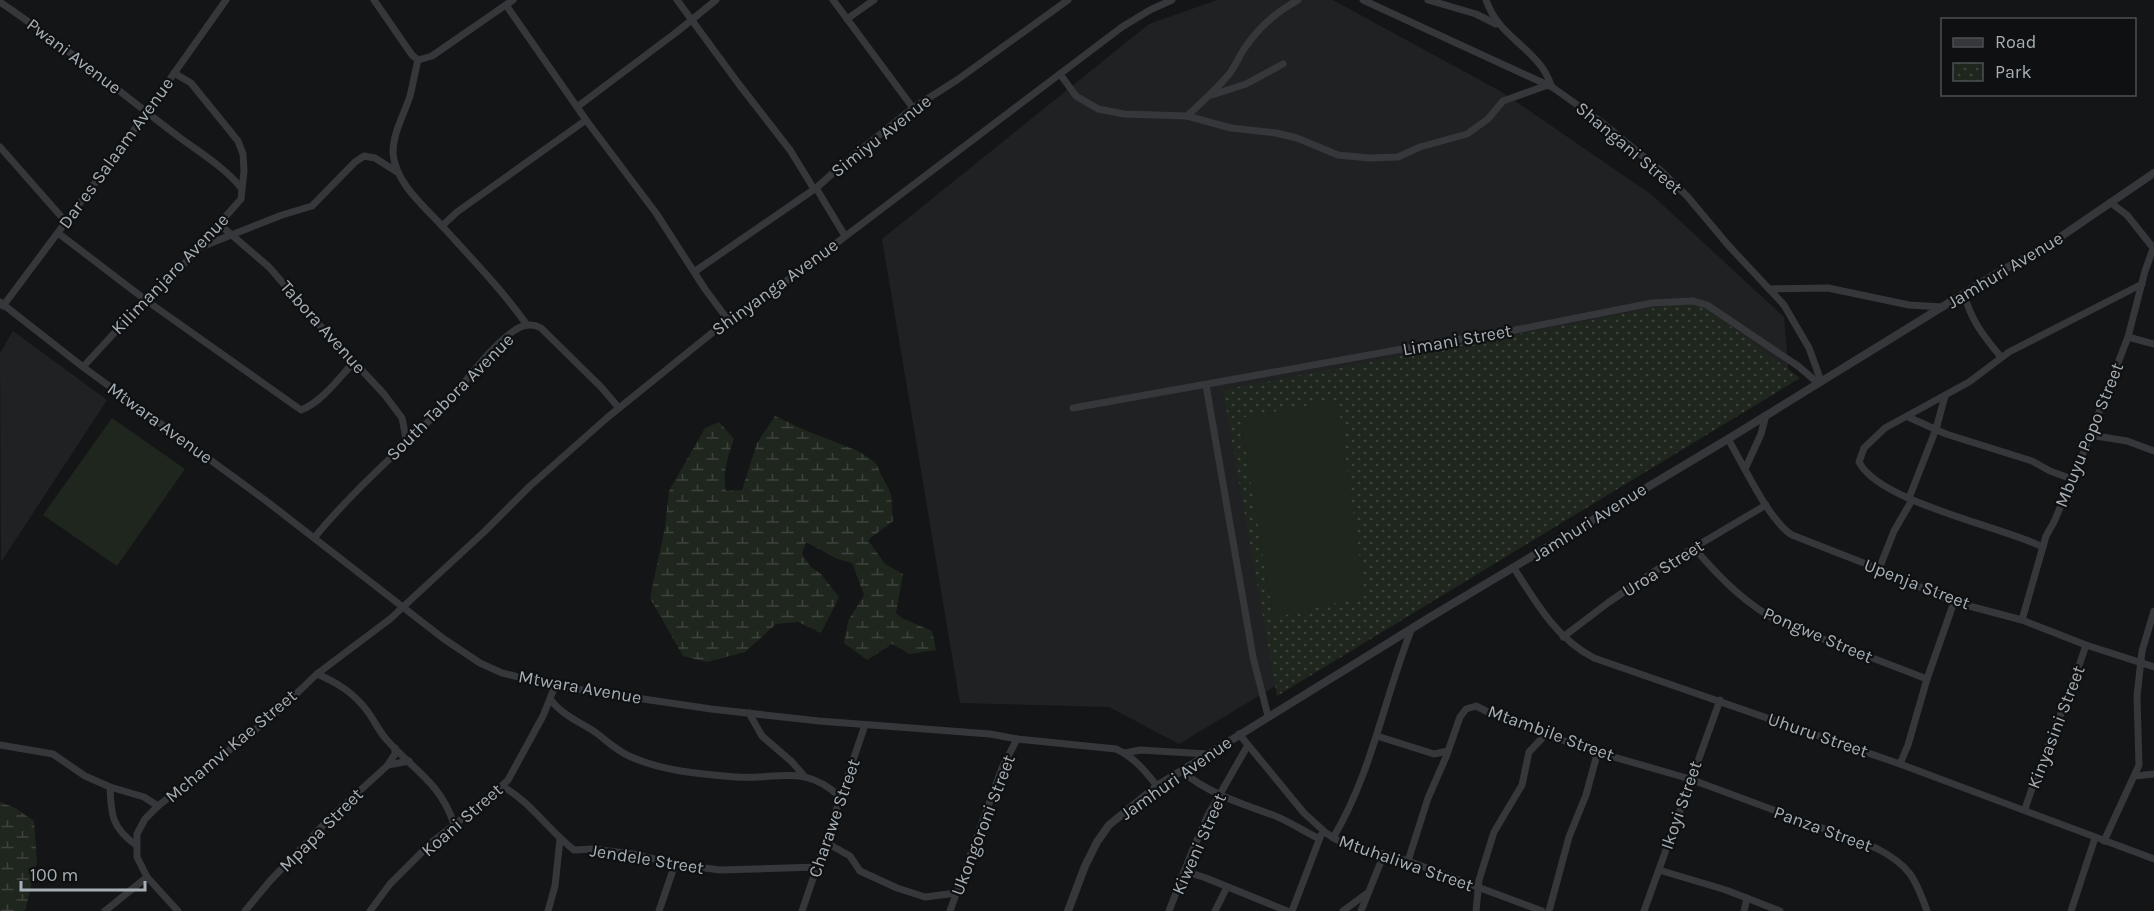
<svg xmlns="http://www.w3.org/2000/svg" width="2154" height="911" viewBox="0 0 2154 911" font-family="Karla,sans-serif">
<defs>
<pattern id="wetland-marsh" width="20" height="14" patternUnits="userSpaceOnUse" patternTransform="scale(1.5)"><rect width="20" height="14" fill="#1f261e"/><path d="M1 5h8M5 5V1M11 12h8M15 12V8" fill="none" stroke="#3d433c"/></pattern>
<pattern id="park-dots" width="8" height="8" patternUnits="userSpaceOnUse" patternTransform="scale(1.5)"><rect width="8" height="8" fill="#1f261e"/><path d="M2 2h.1M6 6h.1" fill="none" stroke="#3d433c" stroke-width="1.8" stroke-linecap="round"/></pattern>
</defs>
<rect width="100%" height="100%" fill="#141516"/>
<g fill="#202123">
<path d="M1217 0H1333L1502 92 1652 195 1784 317 1789 376 1179 744 1109 707 960 703 882 239 1149 24Z"/>
<path d="M13 331 107 400 1 562 0 353Z"/>
</g>
<g fill="url(#wetland-marsh)">
<path d="M775 416 807 431 858 451 875 462 891 494 893 521 868 540 885 564 903 574 896 613 902 618 932 631 936 650 910 654 892 644 867 660 844 643 848 621 864 595 852 563 837 559 806 542 802 554 811 567 821 574 839 597 821 633 798 622 776 624 745 652 707 662 683 656 650 598 665 527 669 491 705 428 719 422 734 439C728 456 722 473 726 491L742 490 757 443Z"/>
<path d="M0 802 15 808 34 821 37 862 25 911H0Z"/>
</g>
<path fill="url(#park-dots)" d="M1687 302 1707 309 1800 378 1277 696 1223 390Z"/>
<g fill="#1f261e">
<path d="M1338 400 1365 596 1273 618 1240 418Z"/>
<path d="M112 418 185 469 117 566 43 515Z"/>
</g>
<g fill="none" stroke-linecap="round" stroke-linejoin="round">
<g stroke="#35373b" stroke-width="7">
<path d="M374 0 412 55 418 60"/>
<path d="M677 0 738 83 790 150 814 189"/>
<path d="M833 0 913 108"/>
<path d="M1363 0 1552 87 1600 121 1661 171 1687 196 1728 245 1784 305 1809 348 1821 381"/>
<path d="M1428 0 1476 14 1496 24"/>
<path d="M1486 0C1498 33 1521 40 1541 66 1546 72 1549 80 1552 87"/>
<path d="M0 2C61 43 117 90 175 134 197 151 225 167 242 189L241 199 183 265 128 318 83 367"/>
<path d="M506 5 586 120 656 213 705 289 728 320"/>
<path d="M847 19 874 0"/>
<path d="M418 60C415 72 413 84 410 96 404 115 393 132 393 153 395 183 425 207 444 228 472 259 503 291 527 325"/>
<path d="M418 60 432 56 513 0"/>
<path d="M174 73 191 83 238 141 243 154 244 171 242 189"/>
<path d="M1060 74 1076 96 1098 109 1124 114 1187 116 1231 128 1276 133 1297 138 1338 155 1369 158 1398 157 1420 147 1467 134 1488 119 1503 101 1548 85"/>
<path d="M1212 95 1246 84 1283 64"/>
<path d="M577 107 678 31 716 0"/>
<path d="M1187 116C1202 102 1217 89 1230 73 1235 66 1239 57 1244 49 1259 27 1275 13 1298 0"/>
<path d="M0 147 66 222"/>
<path d="M816 188 845 236"/>
<path d="M2111 203 2127 215 2154 249"/>
<path d="M219 224 269 267 313 318 384 394 402 418 407 443"/>
<path d="M442 226 457 212 586 120"/>
<path d="M58 233 147 301 301 410C322 402 339 378 354 362"/>
<path d="M201 247 282 215 312 206 355 162 364 156 375 158 397 172"/>
<path d="M694 272 816 188 848 160 913 108 957 80 1068 0"/>
<path d="M1769 289 1828 288 1909 305 1942 307"/>
<path d="M1964 293C1970 319 1984 337 2001 357"/>
<path d="M0 302 83 367 265 500 444 639 480 663 502 673 555 686 711 709 819 721 990 734 1017 739 1116 749C1134 757 1145 771 1157 786"/>
<path d="M3 306 124 144 226 0"/>
<path d="M2128 337 2154 344"/>
<path d="M1206 385 1253 657 1268 716"/>
<path d="M1073 408 1447 341 1495 334 1652 303 1693 301 1707 305 1798 366 1818 383"/>
<path d="M1908 417 1946 434 2032 461 2050 471 2072 479"/>
<path d="M2090 435 2127 441 2154 451"/>
<path d="M1728 439C1743 464 1769 521 1792 535L1879 569 1954 602 2022 620 2086 645 2154 667"/>
<path d="M1745 469 1761 434 1766 415"/>
<path d="M1909 498 1936 429 1945 396"/>
<path d="M314 538C354 489 402 449 446 404 468 380 488 349 515 330 523 325 532 323 541 328L601 387 619 408"/>
<path d="M2043 547C2000 526 1879 502 1859 462L1864 448 1885 428 1969 382 2009 352 2142 284"/>
<path d="M1694 548C1720 578 1748 607 1784 624L1927 679"/>
<path d="M1514 568C1536 603 1557 639 1594 658L1900 764 2154 859"/>
<path d="M1879 569 1894 531 1912 500"/>
<path d="M2022 620 2046 536 2054 522 2084 451 2128 337 2145 271 2153 249"/>
<path d="M1563 637 1609 602 1661 567 1766 505"/>
<path d="M317 674C338 683 354 693 368 712 374 720 379 731 386 739 413 770 440 782 454 824"/>
<path d="M551 700C562 715 580 722 595 732 606 740 616 750 629 756 661 771 701 774 736 777 778 780 804 763 840 797"/>
<path d="M749 713 762 736 792 762 805 777"/>
<path d="M1239 734 1304 813 1326 833 1342 843 1408 861 1542 911"/>
<path d="M1377 736 1434 754 1448 751"/>
<path d="M0 745 53 754 85 776 110 787 144 797 158 806"/>
<path d="M1125 753 1140 750 1208 754"/>
<path d="M1900 764 1908 745 1927 679 1954 602"/>
<path d="M388 765 409 761"/>
<path d="M1182 771C1207 793 1242 804 1273 815 1289 821 1303 831 1318 838"/>
<path d="M2135 776 2154 774"/>
<path d="M502 786C531 802 548 830 574 850L592 849 633 854 675 864 720 870 817 867"/>
<path d="M110 787C111 815 112 828 136 845"/>
<path d="M2025 809C2043 754 2068 701 2086 645"/>
<path d="M1333 838C1372 773 1384 698 1412 628"/>
<path d="M2104 841 2139 765 2137 696 2142 651 2154 611"/>
<path d="M825 842 850 856 860 871 897 888 925 897 957 893"/>
<path d="M1408 861 1428 798 1446 757 1460 717 1466 709 1476 706 1496 716 1550 736 1607 755 1690 779 1876 848C1909 865 1915 877 1927 911"/>
<path d="M1659 870 1726 890 1780 911"/>
<path d="M1184 871 1206 878 1287 911"/>
<path d="M105 911 147 877"/>
<path d="M178 911 147 877 137 857V834L145 819 158 806 275 714 317 674 390 619 484 532 530 486 608 417 728 320 785 282 1122 27 1150 10 1172 0"/>
<path d="M245 911 269 882 331 817 388 765 395 754V748"/>
<path d="M370 911 390 884 432 842 490 797 508 780 543 716 555 686"/>
<path d="M548 911 555 886 560 839"/>
<path d="M659 911 675 864"/>
<path d="M802 911 865 725"/>
<path d="M950 911 1002 768 1017 739"/>
<path d="M1169 911 1191 854 1208 815 1248 745"/>
<path d="M1215 911 1227 887"/>
<path d="M1292 911 1321 835"/>
<path d="M1343 911 1366 894"/>
<path d="M1361 911 1384 854"/>
<path d="M1476 911 1479 880 1494 832 1522 785 1529 752 1546 734"/>
<path d="M1549 911 1569 837 1586 795 1598 751"/>
<path d="M1644 911 1720 700"/>
<path d="M1744 911 1747 898"/>
<path d="M2071 911 2095 838"/>
</g>
<path stroke="#35373b" stroke-width="8" d="M1068 911 1085 866 1097 842 1109 825 1157 786 1432 616 1728 439 1994 275 2053 242 2154 173"/>
</g>
<g text-anchor="middle" dominant-baseline="central" stroke-width="4.5" stroke-linejoin="round" paint-order="stroke">
<g font-size="18" fill="#a6afb6" stroke="#0f1011">
<text transform="translate(74 56) rotate(37)">Pwani Avenue</text>
<text transform="translate(881 136) rotate(-38)">Simiyu Avenue</text>
<text transform="translate(1629 148) rotate(40)">Shangani Street</text>
<text transform="translate(116 153) rotate(-54)">Dar es Salaam Avenue</text>
<text transform="translate(2005 270) rotate(-31)">Jamhuri Avenue</text>
<text transform="translate(170 274) rotate(-46)">Kilimanjaro Avenue</text>
<text transform="translate(775 287) rotate(-36)">Shinyanga Avenue</text>
<text transform="translate(323 327) rotate(48)">Tabora Avenue</text>
<text transform="translate(1457 340) rotate(-10)">Limani Street</text>
<text transform="translate(450 397) rotate(-45)">South Tabora Avenue</text>
<text transform="translate(160 423) rotate(36)">Mtwara Avenue</text>
<text transform="translate(2089 435) rotate(-68)">Mbuyu Popo Street</text>
<text transform="translate(1589 522) rotate(-32)">Jamhuri Avenue</text>
<text transform="translate(1663 568) rotate(-32)">Uroa Street</text>
<text transform="translate(1917 584) rotate(21)">Upenja Street</text>
<text transform="translate(1818 635) rotate(23)">Pongwe Street</text>
<text transform="translate(580 687) rotate(10)">Mtwara Avenue</text>
<text transform="translate(2056 727) rotate(-69)">Kinyasini Street</text>
<text transform="translate(1551 733) rotate(20)">Mtambile Street</text>
<text transform="translate(1818 735) rotate(19)">Uhuru Street</text>
<text transform="translate(231 746) rotate(-40)">Mchamvi Kae Street</text>
<text transform="translate(1176 778) rotate(-35)">Jamhuri Avenue</text>
<text transform="translate(1681 805) rotate(-71)">Ikoyi Street</text>
<text transform="translate(834 818) rotate(-71)">Charawe Street</text>
<text transform="translate(462 820) rotate(-41)">Koani Street</text>
<text transform="translate(983 825) rotate(-69)">Ukongoroni Street</text>
<text transform="translate(1823 829) rotate(20)">Panza Street</text>
<text transform="translate(321 830) rotate(-45)">Mpapa Street</text>
<text transform="translate(1199 844) rotate(-66)">Kiweni Street</text>
<text transform="translate(647 859) rotate(9)">Jendele Street</text>
<text transform="translate(1406 863) rotate(19)">Mtuhaliwa Street</text>
</g>
</g>
<rect x="1941" y="18" width="195" height="78" fill="#0f1011" stroke="#4b5053" stroke-width="1.5"/>
<rect x="1953" y="38" width="30" height="9" fill="#35373b" stroke="#4b5053" stroke-width="1.5"/>
<text x="1995" y="48" font-size="18" fill="#a6afb6">Road</text>
<rect x="1953" y="63" width="30" height="18" fill="url(#park-dots)" stroke="#4b5053" stroke-width="1.5"/>
<text x="1995" y="78" font-size="18" fill="#a6afb6">Park</text>
<path d="M21 881v9h124v-9" fill="none" stroke="#a6afb6" stroke-width="3"/>
<text x="30" y="881" font-size="18" fill="#a6afb6" stroke="#0f1011" stroke-width="4.5" paint-order="stroke">100 m</text>
</svg>
